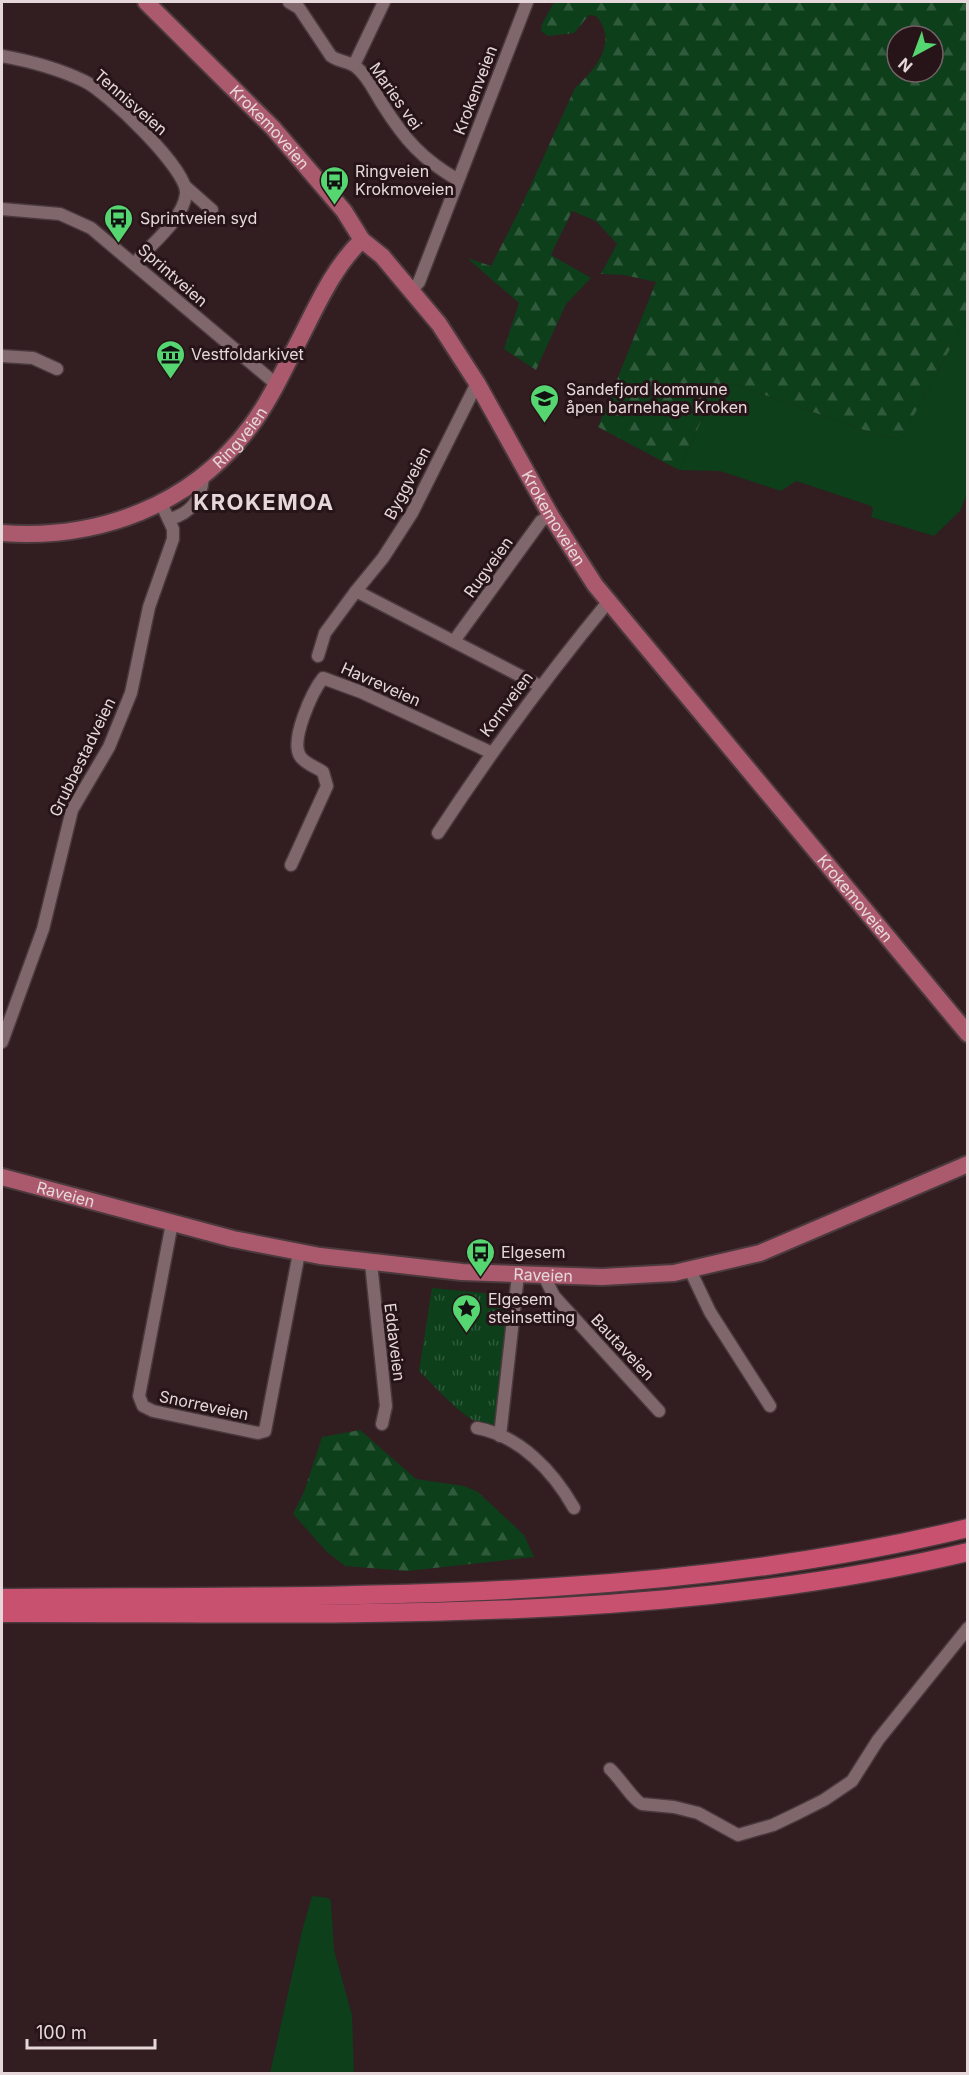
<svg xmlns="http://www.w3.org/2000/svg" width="969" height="2075" viewBox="0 0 969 2075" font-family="Inter,sans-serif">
<defs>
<pattern id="forest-firs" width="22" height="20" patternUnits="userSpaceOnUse" patternTransform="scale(1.5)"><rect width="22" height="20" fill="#0c3f1a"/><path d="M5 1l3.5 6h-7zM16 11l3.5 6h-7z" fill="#2f5a3b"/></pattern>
<pattern id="park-tufts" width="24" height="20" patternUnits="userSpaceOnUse" patternTransform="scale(1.5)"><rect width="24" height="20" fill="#0c3f1a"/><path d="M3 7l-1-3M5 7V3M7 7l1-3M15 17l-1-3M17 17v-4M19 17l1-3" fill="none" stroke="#2f5a3b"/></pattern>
</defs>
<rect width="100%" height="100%" fill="#321d21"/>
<g fill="#0c3f1a">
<path d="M967 318V494L960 511 934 536 871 517 873 509 871 506 796 481 781 491 720 471 679 470 717 386 725 381 881 436 901 439Z"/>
<path d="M312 1896 329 1898 331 1902 334 1950 352 2015 354 2073H270L302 1931Z"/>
</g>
<g fill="url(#forest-firs)" fill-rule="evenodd">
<path d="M554 2H967V318L901 439 881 436 725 381 717 386 679 470 598 427 656 282 624 275 601 274 617 244 596 221 572 211 551 255 591 278 566 304 536 370 504 349 519 303 467 258 491 266 519 211 575 88C595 70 619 41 596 16L589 15 574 33 548 36 541 31 542 24ZM897 36H933V72H897Z"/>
<path d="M360 1430 416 1479 464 1486 478 1492 524 1535 534 1557 407 1571 345 1566 327 1552 293 1514 304 1492 322 1437Z"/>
</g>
<path fill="url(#park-tufts)" d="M432 1288 514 1296 495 1426C472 1431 436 1387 419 1371Z"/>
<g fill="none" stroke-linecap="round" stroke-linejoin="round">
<defs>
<g id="minor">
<path d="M289 2 299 8 331 56C339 62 349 61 356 67 368 76 375 93 383 105 405 140 422 159 458 180"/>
<path d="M2 56C30 61 57 68 84 81 106 91 189 170 186 194 183 220 151 244 135 263"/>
<path d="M354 65 384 2"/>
<path d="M186 187 212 210"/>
<path d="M2 209 60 214 91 228 276 384"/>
<path d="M412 290 419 282 527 2"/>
<path d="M2 356 33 358 57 369"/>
<path d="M170 519C191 513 201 500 203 478"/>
<path d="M356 591 383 558 412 513 477 383"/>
<path d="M454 641 541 521 551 516"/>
<path d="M318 656 325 633 356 591 540 686"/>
<path d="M438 833C491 752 547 676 608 602"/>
<path d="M291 865 327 786 323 772C316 767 305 764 300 756 290 740 312 692 323 678L361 692 490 752"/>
<path d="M2 1042 43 929 72 810 109 747 131 693 149 607 173 539V529L161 503"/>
<path d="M172 1223 139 1396 143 1406 153 1411 258 1433 265 1431 299 1253"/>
<path d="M371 1263 386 1406 382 1424"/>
<path d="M690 1270 710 1312 770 1406"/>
<path d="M544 1276 554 1296 659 1411"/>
<path d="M477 1428C520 1436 553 1471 574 1508"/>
<path d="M500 1436 518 1275"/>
<path d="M610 1769C619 1777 634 1801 642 1804L674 1807 698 1813 738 1835 773 1825 796 1814 824 1800 852 1781 878 1740 968 1628"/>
</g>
<g id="major">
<path id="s1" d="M146 2 273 128 344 211 362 240 382 256 439 324 477 383 551 516 595 585 968 1034"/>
<path id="s2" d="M2 533C98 540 191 506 250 427 267 405 280 378 293 352 313 315 331 269 362 240"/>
<path id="s3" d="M2 1177 233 1239 320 1256 462 1272 602 1277 674 1273 760 1253 968 1164"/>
</g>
<g id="highway">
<path d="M2 1598C324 1595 652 1605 968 1528"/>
<path d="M2 1613C323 1612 652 1627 968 1552"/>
</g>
</defs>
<use href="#minor" stroke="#4a393d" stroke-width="15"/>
<use href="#major" stroke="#4a393d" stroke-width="20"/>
<use href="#highway" stroke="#4a393d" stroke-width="21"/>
<use href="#minor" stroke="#7f676b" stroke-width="12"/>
<use href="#major" stroke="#ab5a6e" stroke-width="16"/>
<use href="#highway" stroke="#c95170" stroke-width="18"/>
</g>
<defs>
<symbol id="bus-pin" viewBox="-11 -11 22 30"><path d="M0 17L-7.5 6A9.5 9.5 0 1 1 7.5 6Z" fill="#55d671" stroke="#271418"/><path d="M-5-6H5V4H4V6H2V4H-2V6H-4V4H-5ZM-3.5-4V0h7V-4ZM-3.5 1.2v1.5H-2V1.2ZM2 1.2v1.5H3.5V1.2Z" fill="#111"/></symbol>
<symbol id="museum-pin" viewBox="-11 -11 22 30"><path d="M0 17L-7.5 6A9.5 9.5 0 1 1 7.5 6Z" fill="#55d671" stroke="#271418"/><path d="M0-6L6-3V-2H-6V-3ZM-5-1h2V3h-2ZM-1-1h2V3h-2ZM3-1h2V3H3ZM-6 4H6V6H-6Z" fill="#111"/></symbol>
<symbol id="school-pin" viewBox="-11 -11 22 30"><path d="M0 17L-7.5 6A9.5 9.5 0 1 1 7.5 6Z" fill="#55d671" stroke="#271418"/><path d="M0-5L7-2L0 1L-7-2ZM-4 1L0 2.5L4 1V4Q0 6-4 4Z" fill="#111"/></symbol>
<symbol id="sight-pin" viewBox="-11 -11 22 30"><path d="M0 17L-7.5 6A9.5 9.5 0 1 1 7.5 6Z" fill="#55d671" stroke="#271418"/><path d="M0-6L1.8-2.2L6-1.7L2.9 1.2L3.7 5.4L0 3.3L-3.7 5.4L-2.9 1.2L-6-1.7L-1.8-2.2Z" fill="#111"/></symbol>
</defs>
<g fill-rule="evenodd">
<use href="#bus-pin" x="318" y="164" width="33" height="45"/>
<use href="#bus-pin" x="102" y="202" width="33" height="45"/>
<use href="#museum-pin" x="154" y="338" width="33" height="45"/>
<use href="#school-pin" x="528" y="382" width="33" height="45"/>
<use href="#bus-pin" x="464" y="1236" width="33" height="45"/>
<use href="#sight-pin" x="450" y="1292" width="33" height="45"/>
</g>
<g text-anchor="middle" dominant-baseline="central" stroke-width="6" stroke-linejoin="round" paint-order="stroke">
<g font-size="16" fill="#e6d8da" stroke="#271418">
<text transform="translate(475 90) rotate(-69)">Krokenveien</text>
<text transform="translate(396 96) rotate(55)">Maries vei</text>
<text transform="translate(131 102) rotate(41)">Tennisveien</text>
<text stroke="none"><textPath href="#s1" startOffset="176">Krokemoveien</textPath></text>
<text transform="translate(173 275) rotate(41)">Sprintveien</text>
<text stroke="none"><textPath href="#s2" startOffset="267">Ringveien</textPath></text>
<text transform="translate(407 483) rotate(-62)">Byggveien</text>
<text stroke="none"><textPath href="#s1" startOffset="662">Krokemoveien</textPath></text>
<text transform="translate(488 567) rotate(-54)">Rugveien</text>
<text transform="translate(381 684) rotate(24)">Havreveien</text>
<text transform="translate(506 704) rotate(-53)">Kornveien</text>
<text transform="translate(82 757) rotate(-64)">Grubbestadveien</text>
<text stroke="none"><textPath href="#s1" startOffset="1148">Krokemoveien</textPath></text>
<text stroke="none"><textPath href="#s3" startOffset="66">Raveien</textPath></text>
<text stroke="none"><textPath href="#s3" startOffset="552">Raveien</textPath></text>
<text transform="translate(395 1342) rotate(83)">Eddaveien</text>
<text transform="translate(623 1347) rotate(47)">Bautaveien</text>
<text transform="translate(204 1405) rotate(12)">Snorreveien</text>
</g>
<g font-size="16" fill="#e6d8da" stroke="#271418" text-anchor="start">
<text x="355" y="171">Ringveien<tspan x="355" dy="18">Krokmoveien</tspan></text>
<text x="140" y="218">Sprintveien syd</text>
<text x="191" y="354">Vestfoldarkivet</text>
<text x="566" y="389">Sandefjord kommune<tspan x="566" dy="18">åpen barnehage Kroken</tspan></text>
<text x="501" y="1252">Elgesem</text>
<text x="488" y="1299">Elgesem<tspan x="488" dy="18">steinsetting</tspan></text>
</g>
<g font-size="22" font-weight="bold" letter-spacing="1.5" fill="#e6d8da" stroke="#271418">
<text x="264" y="502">KROKEMOA</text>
</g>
</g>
<rect width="969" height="2075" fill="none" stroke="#e6d8da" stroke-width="6"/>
<g transform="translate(915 54) rotate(221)"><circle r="28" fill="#271418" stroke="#736266" stroke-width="1.5"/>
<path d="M0-4.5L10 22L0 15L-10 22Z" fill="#55d671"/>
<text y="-9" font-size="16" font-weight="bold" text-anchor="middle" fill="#e6d8da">N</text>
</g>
<path d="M27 2039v9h128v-9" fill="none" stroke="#e6d8da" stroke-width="3"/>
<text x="36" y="2039" font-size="18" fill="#e6d8da" stroke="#271418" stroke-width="4.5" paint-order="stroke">100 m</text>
</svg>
